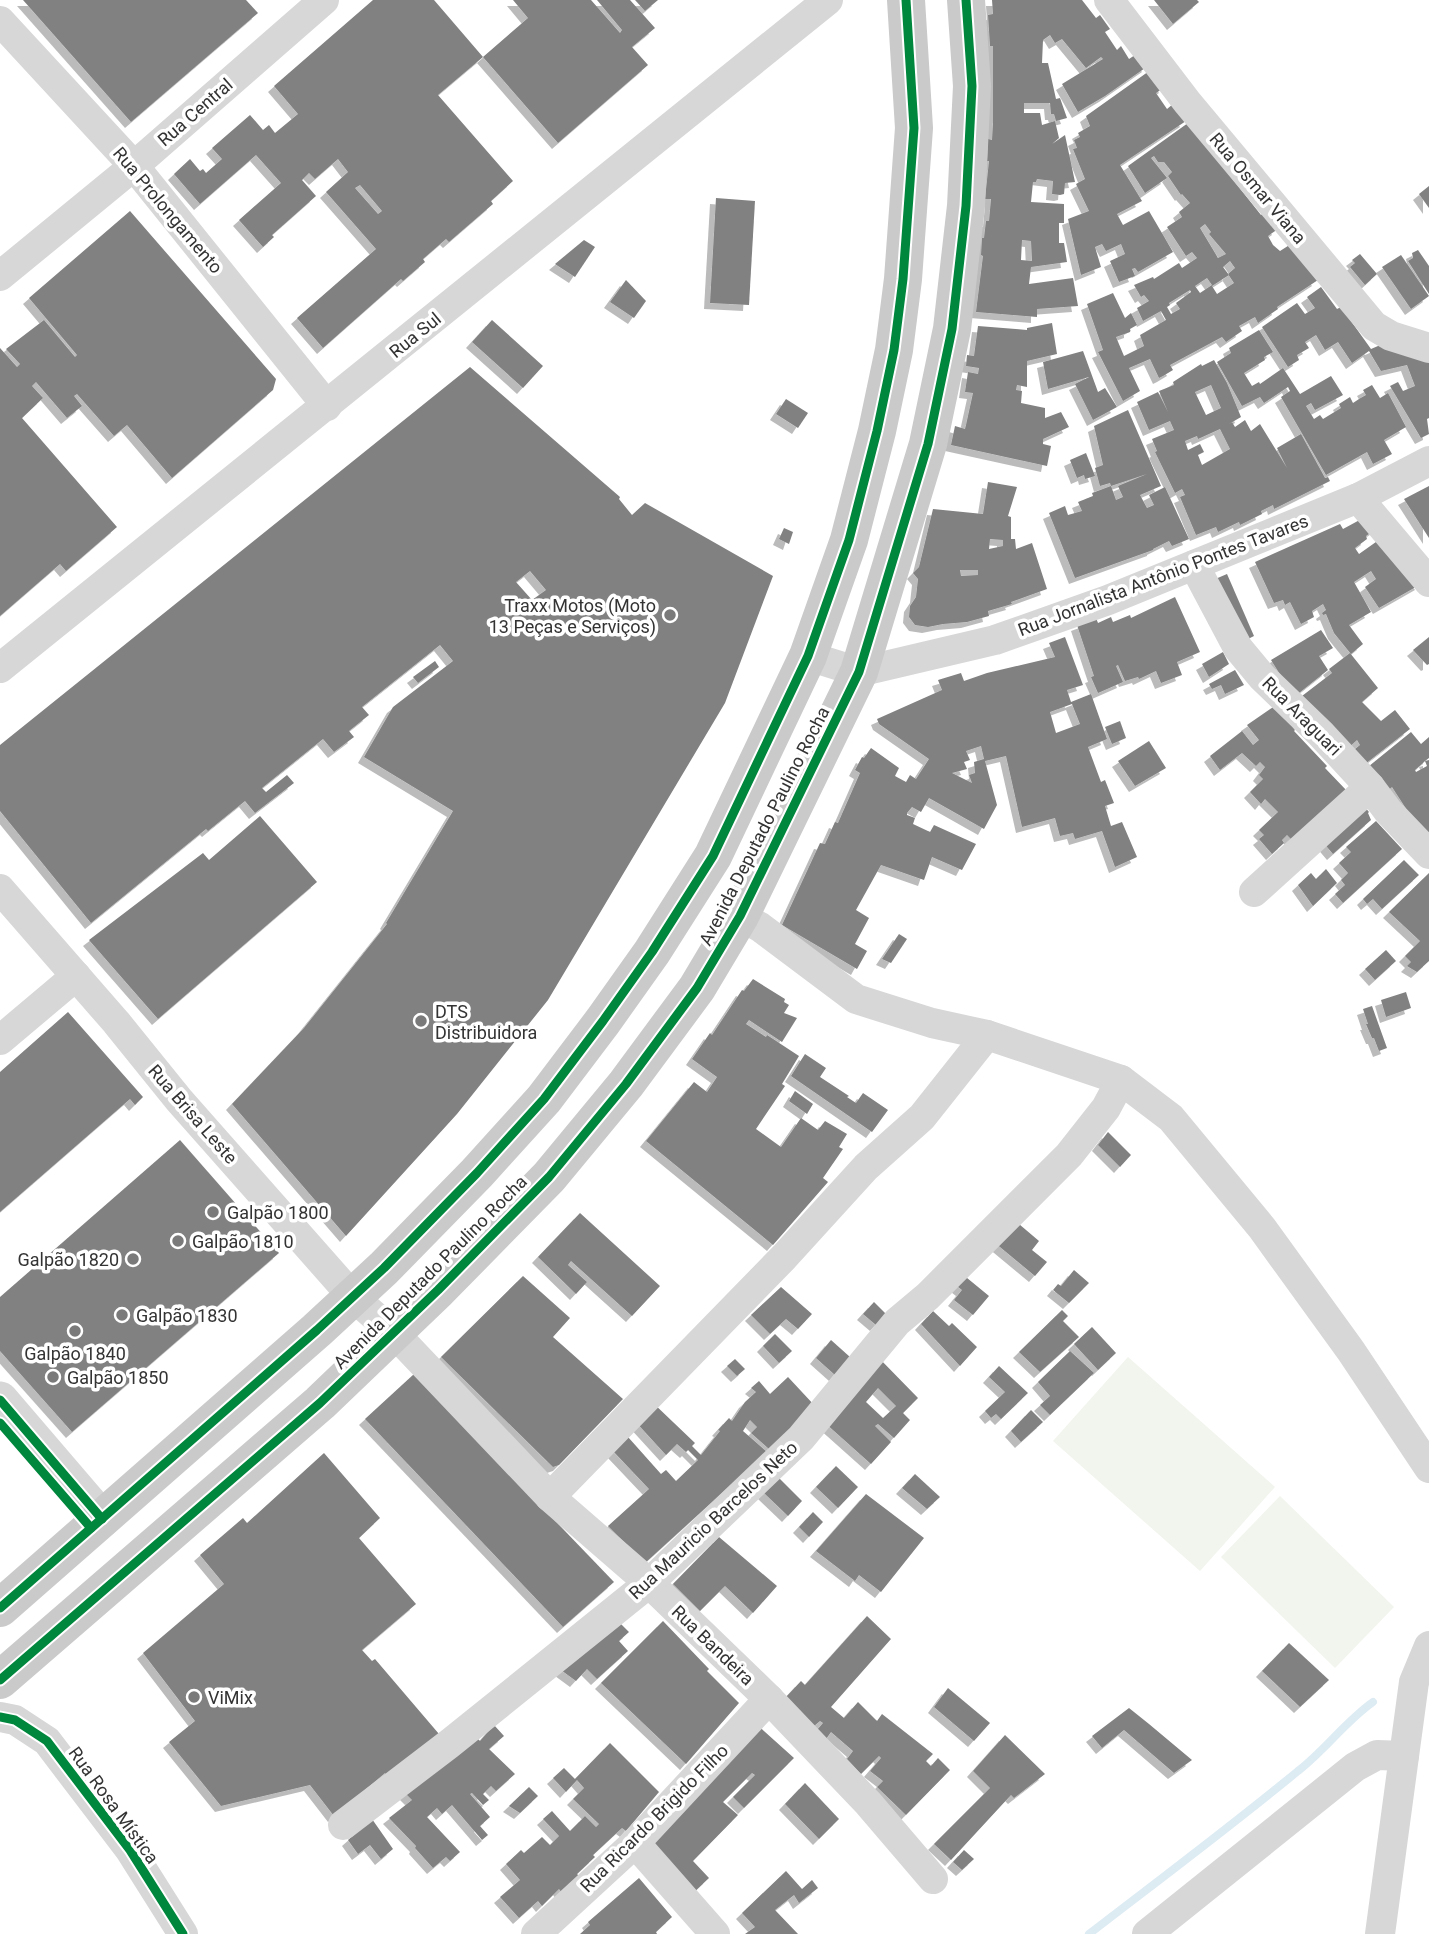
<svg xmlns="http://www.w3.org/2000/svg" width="1429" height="1934" viewBox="0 0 1429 1934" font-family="Roboto,sans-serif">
<defs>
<filter id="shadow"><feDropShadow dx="-6" dy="6" stdDeviation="0" flood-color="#0004"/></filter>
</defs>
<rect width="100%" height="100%" fill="#fff"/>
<g fill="#f1f5ed">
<path d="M1128 1357 1275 1487 1200 1571 1053 1441Z"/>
<path d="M1280 1496 1394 1607 1335 1668 1221 1557Z"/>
</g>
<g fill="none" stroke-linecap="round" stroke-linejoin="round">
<path stroke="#ddebf3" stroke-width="8" d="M1089 1934C1159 1880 1230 1827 1298 1771 1325 1750 1346 1721 1373 1702"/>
</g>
<g fill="#818181" fill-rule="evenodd" filter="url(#shadow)">
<path d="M23 0H246L258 13 131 122Z"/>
<path d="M373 0H434L483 57 528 18 513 0H591L620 33 622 30 597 0H630L655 28 632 47 648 65 558 143 483 57 438 95 513 181 491 201 493 204 449 242 446 239 423 259 425 262 403 281 401 279 323 348 297 318 376 249 326 192 348 172 338 159 315 179 309 173 302 180 316 196 272 235 274 237 263 247 239 220 281 183 256 155 200 204 174 174 190 159 200 171 203 169 206 173 222 159 212 148 250 115 263 130 269 125 275 133 298 114 274 86ZM360 185 382 211 378 214 355 188Z"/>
<path d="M635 0H658L645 11Z"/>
<path d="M992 0H1082L1096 18 1100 15 1110 29 1105 32 1117 50 1121 46 1129 59 1138 53 1148 66 1105 96 1078 112 1062 84 1103 59 1101 57 1086 68 1062 39 1055 43 1050 35 1043 40 1042 63H1048L1056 99 1060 98 1067 118 1056 121 1054 114H1051L1050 103H1024V113H1040L1042 125 1055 121 1059 138 1052 144 1065 135 1075 182 1065 183 1064 194 1060 195 1052 194 1053 181 1037 179 1036 182H1033L1031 202 1064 204V223H1059V243H1064L1067 262 1031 267 1029 284 1073 278 1078 306 1037 309V317L976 312 983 256 981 255 982 238H984L986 221H989L991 199H985L989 161H987L988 139 992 140 993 123V46H990L988 15 993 14ZM1022 240 1031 241 1032 261 1021 260Z"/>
<path d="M1154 0H1197L1199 2 1173 24Z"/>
<path d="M1152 69 1165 87 1156 93 1167 109 1173 104 1186 121 1120 165 1142 201 1117 214 1123 225 1149 211 1173 252 1138 272 1135 268 1132 269 1135 276 1119 282 1110 261 1125 254 1121 244 1106 251 1102 244 1095 247 1101 267 1081 275 1068 219 1089 211 1076 184 1085 179 1073 149 1077 148 1074 140 1080 137 1078 133 1090 126 1086 116Z"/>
<path d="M1188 123 1261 215 1266 211 1278 229 1268 236 1273 245 1280 251 1291 244 1318 280 1277 307 1278 309 1258 323 1255 317 1239 326 1242 331 1226 342 1222 337 1170 365 1173 370 1163 376 1159 378 1150 359 1129 368 1140 391 1123 401 1098 352 1103 350 1087 304 1113 293 1125 318 1131 313 1137 325 1130 329V332L1116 337 1124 356 1144 346 1140 335 1166 320 1161 311 1143 321 1137 308 1149 301 1144 295 1141 297 1134 285 1153 277 1154 279 1179 263 1182 268 1197 258 1192 252 1186 256 1167 227 1182 217 1179 212 1190 203 1182 194 1181 195 1168 176 1172 172 1164 162H1158L1154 156 1151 158 1167 178 1145 193 1128 166ZM1205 224 1211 232 1209 234 1226 254 1218 258 1200 228ZM1230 261 1235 268 1228 274 1234 283 1217 294 1212 286 1229 275 1223 267ZM1207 278 1212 285 1200 293 1195 286ZM1190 290 1191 292 1176 303 1180 309 1171 314 1167 307 1170 305 1169 303Z"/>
<path d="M1429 186V208L1419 194Z"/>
<path d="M716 198 755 201 749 305 710 303Z"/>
<path d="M130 211 276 379 273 390 172 478 127 425 114 436 77 394 74 396 82 406 67 418 36 382 32 386 43 398 22 418 117 527 66 571 60 564 0 616V348L17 367 20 364 6 349 44 320 75 357 77 355 29 298Z"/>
<path d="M584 240 595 247 575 277 555 264Z"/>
<path d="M1418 250 1429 266V294L1408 261 1413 258 1412 253Z"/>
<path d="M1360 254 1377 274 1365 285 1350 267 1355 263 1352 260Z"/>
<path d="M1401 255 1429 296 1411 309 1382 267Z"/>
<path d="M626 280 646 301 634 318 610 302Z"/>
<path d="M1321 287 1337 309 1341 307 1371 349 1385 343 1429 361V418L1427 419 1429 434 1421 438 1390 386 1398 382 1403 391 1415 386 1407 365 1381 371 1369 351 1352 363 1338 342 1325 350 1316 335 1305 342 1309 348 1297 355 1299 360 1288 367 1262 327 1297 303 1305 314 1315 308 1307 297Z"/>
<path d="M492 320 543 366 523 388 472 342Z"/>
<path d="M1052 323 1057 354 1027 361V387L1017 385 1016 390 1022 391 1021 403 1045 408V418L1061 412 1069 427 1043 439V444L1051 446 1047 466 951 445 955 426 965 429 966 425 973 393 965 392 968 372 978 374 979 368 966 366 967 355 974 356 978 326 1027 330V328Z"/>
<path d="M1259 330 1273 352 1264 357 1265 360 1244 373 1252 386 1259 382 1260 384 1283 368 1300 394 1331 376 1343 395 1315 410 1311 403 1306 406 1314 419 1320 415 1323 419 1341 408 1339 404 1350 397 1353 403 1359 399 1366 395 1363 390 1372 385 1380 398 1388 393 1406 427 1384 440 1392 454 1373 464 1367 452 1326 475 1281 397 1290 391 1288 387 1264 403 1260 397 1242 406 1217 362 1231 353 1229 348Z"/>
<path d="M1083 351 1098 392 1105 388 1117 407 1093 420 1075 384 1089 377 1048 389 1043 362Z"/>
<path d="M1214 360 1227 383 1241 417 1229 424 1232 422 1235 427 1245 420 1251 431 1260 424 1287 468 1277 448 1301 434 1325 478 1328 477 1330 481 1274 509 1273 505 1261 511 1262 514 1240 525 1239 522 1218 532 1216 527 1196 535 1180 497 1185 495 1182 489 1175 493 1155 452 1157 451 1152 439 1174 430 1170 421 1149 430 1137 402 1158 392 1168 412 1159 391 1174 385 1173 382 1201 364 1202 366ZM1211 385 1221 408 1206 415 1195 392ZM1220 429 1230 449 1202 465 1198 455 1204 452 1200 444 1188 450 1185 441 1197 436 1198 439Z"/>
<path d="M470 367 620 497 619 499 632 515 645 503 773 576 725 703 548 1000 457 1114 346 1236 232 1104 304 1028 387 924 386 923 453 811 364 757 393 707 453 661 440 645 362 707 369 715 349 731 354 737 334 752 323 739 262 788 266 792 287 775 294 783 255 813 245 801 208 831 206 829 91 923 0 811V745ZM530 571 546 590 532 600 516 582Z"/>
<path d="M786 399 808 413 798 428 776 414Z"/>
<path d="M1128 410 1161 486 1140 495 1147 508 1154 505 1149 495 1165 487 1189 539 1172 546 1169 541 1153 549V550L1075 578 1049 513 1065 506 1068 515 1082 511 1078 502 1093 496 1092 493 1111 486 1116 500 1123 497 1118 486 1147 474 1111 486 1110 483 1100 486 1097 475 1095 468 1103 465 1094 426Z"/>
<path d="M1086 453 1095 476 1085 479 1084 475 1077 478 1070 460Z"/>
<path d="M988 482 1017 487 1008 516 1011 517V539H1015L1016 549 1032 543 1047 589 1011 602 1012 604 988 611 989 616 967 622 943 624 928 627 915 625 909 617 910 606 916 597 918 579 913 573 919 567 933 509 983 514ZM990 539 1003 540V546L989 549ZM960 570H978V575L961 576Z"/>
<path d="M1429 486V538L1404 499Z"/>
<path d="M1367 516 1377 528 1366 536 1367 539 1355 548 1359 554 1383 537 1421 584 1379 608 1365 587 1376 579 1371 571 1354 582 1371 612 1349 625 1363 644 1351 654 1334 633 1326 614 1323 615 1322 613 1326 610 1323 604 1312 611 1314 617 1301 624 1290 602 1285 605 1283 600 1274 603 1255 562 1340 524 1343 529Z"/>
<path d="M784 528 793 532 789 544 779 539Z"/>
<path d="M1227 574 1254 636 1240 643 1213 580Z"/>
<path d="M1175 597 1200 652 1177 662 1182 675 1161 683 1156 671 1139 679 1138 677 1125 681 1118 665 1116 666 1123 682 1098 693 1091 677 1094 676 1077 625 1096 618 1098 623 1111 617 1113 622 1130 615 1131 618Z"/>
<path d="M1321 630 1333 648 1319 656 1328 670 1299 693 1302 696 1332 673 1329 669 1350 653 1378 688 1362 702 1381 721 1395 710 1410 729 1360 768 1348 755 1360 745 1357 740 1345 751 1283 679 1271 660Z"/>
<path d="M1065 637 1083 685 1067 690 1071 702 1091 694 1107 739 1088 747 1101 782 1105 780 1114 803 1105 806 1111 826 1122 822 1137 857 1115 867 1102 831 1075 839 1073 833 1060 836 1055 818 1022 827 1006 756 985 761 997 805 984 829 929 798 921 812 912 807 907 813V815L915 818 913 824 930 832 934 825 976 844 962 870 932 857 924 880 881 865 856 910 869 918 855 944 867 951 857 969 782 925 820 843 825 844 835 822 838 823 860 773 855 770 862 757 864 758 871 748 899 768 895 776 906 782 910 775 916 779 929 759 879 724 877 719 942 690 938 680 961 673 964 681 987 673 1055 657 1049 643ZM1072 704 1080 724 1056 733 1050 712ZM981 746 984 759 974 762 975 773 969 775 972 783 952 773 967 769 964 762 970 760 966 751Z"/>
<path d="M1429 637V664L1427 665 1413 650Z"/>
<path d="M1223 652 1229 664 1209 677 1202 664Z"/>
<path d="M435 661 439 667 418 683 413 677Z"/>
<path d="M1235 670 1244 685 1225 694 1221 685 1212 689 1209 684Z"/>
<path d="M1276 705 1295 730 1294 731 1327 766 1325 768 1347 791 1292 840 1287 835 1282 840 1284 843 1272 854 1259 839 1264 835 1259 830 1278 812 1265 799 1261 804 1250 792 1263 779 1259 775 1265 767 1260 762 1256 766 1242 753 1220 770 1210 756 1242 731 1253 745 1259 740 1247 725Z"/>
<path d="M1120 721 1126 738 1112 744 1105 727Z"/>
<path d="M1411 732 1421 744 1429 737V758L1425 761 1423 763 1415 770 1416 772 1427 766 1425 761 1429 760V844L1392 787 1384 794 1363 771Z"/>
<path d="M1149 741 1166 768 1135 786 1118 761Z"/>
<path d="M1363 805 1369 812 1368 813 1371 820 1333 854 1322 841Z"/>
<path d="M260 816 317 882 158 1019 89 940 203 853 209 860Z"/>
<path d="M1376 821 1402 849 1343 903 1335 894 1345 885 1341 880 1348 873 1339 863 1351 852 1346 847Z"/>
<path d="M1404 860 1419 875 1382 909 1373 899 1367 904 1363 899Z"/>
<path d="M1326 869 1337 883 1313 906 1298 885 1311 873 1316 879Z"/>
<path d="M1429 873V961L1417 972 1407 966 1411 962 1405 956 1420 941 1389 912Z"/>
<path d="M899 934 907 939 891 963 882 959Z"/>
<path d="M1386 950 1396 961 1375 980 1365 969Z"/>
<path d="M753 979 785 999 784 1002 789 1005 784 1013 797 1018 782 1042 749 1020 746 1024 766 1037 767 1035 799 1056 782 1084 785 1086 756 1129 781 1147 801 1118 818 1130 825 1121 847 1134 839 1147 843 1149 823 1178 828 1182 773 1245 646 1141 694 1082 707 1092 717 1077 692 1059 710 1033 712 1035 742 990 744 991Z"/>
<path d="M1406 992 1411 1008 1386 1017 1381 1000Z"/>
<path d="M1372 1006 1387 1048 1379 1051 1374 1038H1372L1366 1024H1368L1363 1009Z"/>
<path d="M68 1012 143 1097 135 1105 130 1099 0 1212V1072Z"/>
<path d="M805 1054 826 1068 820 1077 849 1096 847 1097 856 1103 863 1093 888 1110 872 1132 791 1076Z"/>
<path d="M795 1091 813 1104 807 1114 789 1101Z"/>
<path d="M1108 1132 1131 1155 1120 1167 1098 1145Z"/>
<path d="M180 1140 279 1253 72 1432 0 1351V1297Z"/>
<path d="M580 1213 660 1286 632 1316 571 1261 568 1265 587 1282 576 1294 538 1257Z"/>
<path d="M1013 1219 1039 1241 1032 1250 1047 1262 1035 1276 994 1242Z"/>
<path d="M1074 1270 1089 1283 1069 1303 1053 1290 1058 1284 1061 1286Z"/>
<path d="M961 1273 989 1296 973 1315 954 1300 962 1290 953 1283Z"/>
<path d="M523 1276 570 1318 553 1337 623 1399 559 1465 553 1467 441 1357Z"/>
<path d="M781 1287 812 1314 798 1329 786 1319 770 1334 751 1315Z"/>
<path d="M874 1302 886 1314 876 1325 863 1314Z"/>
<path d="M1062 1310 1068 1316 1063 1321 1079 1337 1040 1372 1019 1352Z"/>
<path d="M933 1311 949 1326 952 1323 977 1347 960 1366 921 1324Z"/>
<path d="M1092 1327 1116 1353 1098 1370 1074 1344Z"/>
<path d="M775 1334 792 1351 779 1363 763 1346Z"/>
<path d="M831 1340 850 1357 835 1375 816 1358Z"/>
<path d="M1070 1351 1094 1373 1050 1415 1040 1405 1050 1396 1038 1382Z"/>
<path d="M877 1356 918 1398 903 1413 910 1420 894 1438 878 1424 875 1426 891 1442 871 1464 824 1422ZM878 1388 896 1406 883 1418 866 1402Z"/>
<path d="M735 1359 745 1369 737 1376 727 1366Z"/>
<path d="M999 1366 1028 1393 1001 1419 996 1414 991 1418 985 1411 1005 1392 989 1377Z"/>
<path d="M414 1374 614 1582 563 1627 365 1419Z"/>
<path d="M788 1377 815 1406 769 1449 751 1433 757 1427 750 1420 743 1431 767 1452 645 1563 608 1526 649 1489 613 1451 628 1437 661 1474 666 1470 676 1481 698 1460 688 1450 686 1452 677 1444 666 1455 634 1420 651 1401 695 1443 692 1446 701 1455 720 1431 718 1430 729 1418 732 1421 745 1402 756 1392 751 1388 759 1381 770 1394Z"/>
<path d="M1031 1410 1043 1422 1021 1442 1011 1431Z"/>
<path d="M324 1453 380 1518 359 1538 416 1604 362 1650 372 1661 375 1659 439 1734 387 1776 385 1773 334 1816 310 1785 221 1806 169 1742 195 1721 143 1653 224 1584 200 1555 243 1518 247 1523Z"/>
<path d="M836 1466 858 1487 838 1508 816 1487Z"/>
<path d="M915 1474 940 1497 927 1509 902 1488Z"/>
<path d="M779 1478 802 1501 788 1516 764 1493Z"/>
<path d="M866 1494 924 1538 881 1592 859 1575 855 1581 816 1551Z"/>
<path d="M813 1512 823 1522 809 1537 799 1527Z"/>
<path d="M719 1537 777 1586 753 1613 725 1586 700 1611 673 1584Z"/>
<path d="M867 1616 891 1639 831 1707 844 1718 858 1702 877 1721 882 1714 933 1754 926 1761 931 1766 938 1758 950 1770 906 1815 877 1787 883 1781 870 1771 881 1758 879 1756 861 1774 847 1759 853 1751 831 1732 826 1739 817 1730 823 1723 820 1721 814 1726 786 1697 801 1681 805 1685Z"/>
<path d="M663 1621 709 1669 707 1671 739 1703 686 1764 601 1683Z"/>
<path d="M619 1622 629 1632 619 1641 628 1651 597 1679 587 1669 576 1681 561 1670Z"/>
<path d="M1289 1643 1329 1680 1300 1707 1262 1671Z"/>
<path d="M948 1688 990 1723 974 1741 934 1707Z"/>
<path d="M1129 1708 1149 1724 1192 1760 1174 1773 1124 1730 1102 1748 1092 1736Z"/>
<path d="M754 1722 794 1758 744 1808 733 1797 755 1775 752 1773 723 1802 738 1815 693 1861 709 1878 690 1896 646 1847Z"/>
<path d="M494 1725 504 1736 489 1749 515 1774 496 1791 491 1786 483 1794 489 1800 483 1805 472 1793 470 1794 490 1817 480 1826 488 1835 482 1840 452 1805 442 1814 437 1808 427 1817 460 1852 450 1861 446 1857 433 1868 415 1848 416 1846 389 1818 412 1800 404 1792 476 1737 480 1741Z"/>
<path d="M1005 1735 1045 1774 1014 1798 1011 1795 951 1860 934 1844 990 1788 973 1771Z"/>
<path d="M610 1743 659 1792 626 1831 622 1828 593 1855 595 1857 577 1874 579 1876 562 1893 559 1889 542 1906 538 1901 519 1918 500 1897 520 1880 506 1864 521 1850 524 1853 542 1837 550 1845 559 1836 543 1819 552 1811 570 1831 585 1816 596 1827 599 1824 573 1799 584 1788 577 1780 566 1792 553 1778 564 1768 575 1779Z"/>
<path d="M805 1783 839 1819 819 1839 785 1804Z"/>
<path d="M529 1787 538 1796 520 1813 509 1806Z"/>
<path d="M372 1819 393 1849 381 1859 370 1845 358 1854 348 1840Z"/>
<path d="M964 1850 974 1859 962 1870 953 1862Z"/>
<path d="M786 1871 802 1889 812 1880 818 1888 799 1903 794 1895 775 1910 798 1934H745L755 1927 742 1913Z"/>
<path d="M639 1878 672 1917 656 1932 657 1934H580L590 1925 588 1922Z"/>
</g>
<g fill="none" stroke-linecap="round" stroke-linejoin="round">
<g stroke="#d7d7d7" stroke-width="30">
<path d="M1109 0 1187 102 1374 326 1391 336 1429 348"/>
<path d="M0 21 134 166 327 406"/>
<path d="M0 276 134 166 324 0"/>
<path d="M1358 498 1429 582"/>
<path d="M1194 565 1238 648 1262 677 1320 733 1370 787 1388 811 1429 854"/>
<path d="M808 656 859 672 995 640 1108 600 1358 498 1429 461"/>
<path d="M0 668 828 0"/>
<path d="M0 889 116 1022 179 1100 353 1297 394 1333 550 1497 649 1583 769 1699 868 1803 933 1879"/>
<path d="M1254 892 1370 787"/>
<path d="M740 916 760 927 856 999 932 1023 987 1035 1121 1080 1171 1118 1262 1228 1351 1351 1429 1468"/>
<path d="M0 1040 76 976"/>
<path d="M550 1497 784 1257 866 1167 922 1117 987 1035"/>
<path d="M0 1717 15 1720 47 1741 130 1850 183 1934"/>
<path d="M343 1825 449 1744 649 1583 801 1438 897 1322 928 1296 1069 1155 1106 1108 1121 1080"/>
<path d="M635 1843 715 1934"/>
<path d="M536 1934 635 1843 769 1699"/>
<path d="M1147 1934 1355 1767 1377 1755 1404 1756"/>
<path d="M1380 1934 1414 1682 1429 1646"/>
</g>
<path stroke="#d7d7d7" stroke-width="37" d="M0 1400 102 1519"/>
<g stroke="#cacaca" stroke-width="38">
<path d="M0 1608 317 1330 384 1268 477 1173 544 1099 603 1021 652 952 713 856 808 656 849 540 877 431 894 350 903 279 914 128 906 0"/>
<path d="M0 1680 320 1403 438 1290 549 1177 626 1084 697 988 740 916 859 672 928 444 952 329 966 206 972 86 966 0"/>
</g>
<defs>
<g id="cycleway">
<path d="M0 1400 102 1519"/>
<path d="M0 1423 91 1528"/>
<path d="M0 1608 317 1330 384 1268 477 1173 544 1099 603 1021 652 952 713 856 808 656 849 540 877 431 894 350 903 279 914 128 906 0"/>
<path d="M0 1680 320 1403 438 1290 549 1177 626 1084 697 988 740 916 859 672 928 444 952 329 966 206 972 86 966 0"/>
<path d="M0 1717 15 1720 47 1741 130 1850 183 1934"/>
</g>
</defs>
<use href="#cycleway" stroke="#fff" stroke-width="13"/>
<use href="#cycleway" stroke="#00873e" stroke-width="9"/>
</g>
<g fill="#7a7a7a" stroke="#fff" stroke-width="2.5">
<circle cx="670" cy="615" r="7"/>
<circle cx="421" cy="1021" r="7"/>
<circle cx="213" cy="1212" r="7"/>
<circle cx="178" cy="1241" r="7"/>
<circle cx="133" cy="1259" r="7"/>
<circle cx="122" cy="1315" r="7"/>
<circle cx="75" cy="1331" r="7"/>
<circle cx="53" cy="1377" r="7"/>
<circle cx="194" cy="1697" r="7"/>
</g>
<g text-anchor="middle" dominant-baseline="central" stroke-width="7" stroke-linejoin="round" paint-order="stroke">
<g font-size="18" fill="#333" stroke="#fff">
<text transform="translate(195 112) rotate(-41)">Rua Central</text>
<text transform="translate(1258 188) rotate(50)">Rua Osmar Viana</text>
<text transform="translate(168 210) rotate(50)">Rua Prolongamento</text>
<text transform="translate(415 335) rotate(-39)">Rua Sul</text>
<text transform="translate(1163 575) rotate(-21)">Rua Jornalista Antônio Pontes Tavares</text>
<text transform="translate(1302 716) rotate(45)">Rua Araguari</text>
<text transform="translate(764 826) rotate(-63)">Avenida Deputado Paulino Rocha</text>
<text transform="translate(193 1114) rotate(49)">Rua Brisa Leste</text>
<text transform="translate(430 1272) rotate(-45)">Avenida Deputado Paulino Rocha</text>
<text transform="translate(713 1520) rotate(-43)">Rua Mauricio Barcelos Neto</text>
<text transform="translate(713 1645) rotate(44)">Rua Bandeira</text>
<text transform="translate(114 1805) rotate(54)">Rua Rosa Mística</text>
<text transform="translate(654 1818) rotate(-45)">Rua Ricardo Brigido Filho</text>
</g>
<g font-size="18" fill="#333" stroke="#fff" text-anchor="start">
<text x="656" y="605" text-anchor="end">Traxx Motos (Moto<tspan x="656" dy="21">13 Peças e Serviços)</tspan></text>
<text x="435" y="1011">DTS<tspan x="435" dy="21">Distribuidora</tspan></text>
<text x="227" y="1212">Galpão 1800</text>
<text x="192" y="1241">Galpão 1810</text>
<text x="119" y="1259" text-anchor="end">Galpão 1820</text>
<text x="136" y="1315">Galpão 1830</text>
<text x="75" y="1353" text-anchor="middle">Galpão 1840</text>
<text x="67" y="1377">Galpão 1850</text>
<text x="208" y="1697">ViMix</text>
</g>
</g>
</svg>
